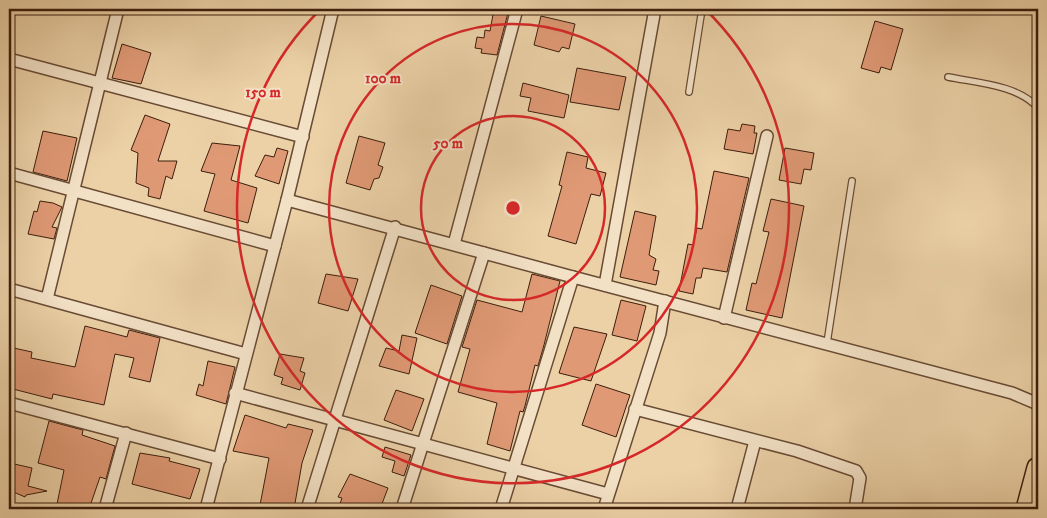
<svg xmlns="http://www.w3.org/2000/svg" width="1047" height="518" viewBox="0 0 1047 518" font-family="'IM FELL DW Pica',serif">
<rect width="100%" height="100%" fill="#ecd1a7"/>
<filter id="stains"><feTurbulence type="fractalNoise" baseFrequency=".004" numOctaves="4"/><feColorMatrix values="0 0 0 0 .2 0 0 0 0 .09 0 0 0 0 .02 0 0 0 .5 -.17"/></filter>
<radialGradient id="worn" r=".72"><stop offset=".6" stop-color="#630" stop-opacity="0"/><stop offset="1" stop-color="#630" stop-opacity=".3"/></radialGradient>
<g fill="#df9975" stroke="#3c1e0d">
<path d="M494 9H509L497 55 481 53 482 49 475 48 477 37 484 38 485 30 490 31Z"/>
<path d="M541 16 575 24 569 49 562 47 559 52 534 45Z"/>
<path d="M875 21 903 29 891 70 881 67 879 73 861 68Z"/>
<path d="M122 44 151 53 141 84 112 78Z"/>
<path d="M577 68 626 77 619 110 570 102Z"/>
<path d="M523 83 569 95 564 118 528 111 531 98 520 96Z"/>
<path d="M145 115 170 124 158 161H177L172 179 166 176 160 199 148 196 149 188 136 183 138 153 131 150Z"/>
<path d="M742 124 755 126 754 133H757L753 154 724 149 728 129 740 131Z"/>
<path d="M43 131 77 138 67 181 33 172Z"/>
<path d="M359 136 385 143 378 165 383 167 379 178 374 179 370 190 346 183Z"/>
<path d="M212 143 240 146 231 180 257 188 248 223 204 211 215 174 201 171Z"/>
<path d="M277 148 288 151 279 184 255 176 265 155 274 157Z"/>
<path d="M785 148 814 153 811 170 804 169 801 184 779 180Z"/>
<path d="M567 152 588 157 586 168 606 173 600 196 591 194 576 244 548 236 562 186 559 185Z"/>
<path d="M714 171 749 178 727 272 703 268 701 278H696L693 294 679 291 688 244 693 245 697 228 702 229Z"/>
<path d="M771 199 804 206 782 318 746 310 752 283 756 284 769 232 763 231Z"/>
<path d="M40 201 53 203 62 207 52 227 57 228 54 239 28 234 34 211 37 212Z"/>
<path d="M635 211 656 216 649 255 656 259 653 270 659 271 656 285 620 277Z"/>
<path d="M326 274 358 279 348 311 318 303Z"/>
<path d="M532 274 560 281 544 345 538 366 535 365 525 406 523 412 520 411 510 451 487 444 497 403 458 392 470 349 462 347 477 300 522 312Z"/>
<path d="M431 285 462 296 447 344 415 333Z"/>
<path d="M621 300 646 306 637 341 612 335Z"/>
<path d="M85 326 127 337 129 330 160 338 150 382 129 377 134 358 115 354 104 405 53 394 52 399 9 388V347L32 352 31 358 75 367Z"/>
<path d="M574 327 607 334 591 381 559 373Z"/>
<path d="M402 335 417 338 409 374 379 366 386 348 399 351Z"/>
<path d="M280 354 304 358 300 371 305 373 300 390 281 384 283 378 274 375Z"/>
<path d="M208 361 235 367 226 404 196 395 199 384 203 386Z"/>
<path d="M596 384 630 395 616 437 582 425Z"/>
<path d="M396 390 424 399 412 431 384 420Z"/>
<path d="M245 415 286 428 288 424 313 430 302 463 294 509H269L271 505H260L269 458 233 451Z"/>
<path d="M49 421 83 430 82 435 115 446 106 479 100 477 89 509H56L64 470 38 463Z"/>
<path d="M385 447 411 455 404 476 392 472 395 461 382 457Z"/>
<path d="M140 453 170 458 169 461 200 469 190 499 132 484Z"/>
<path d="M10 463 32 468 28 486 47 491 26 495 25 497 9 490Z"/>
<path d="M350 474 388 488 380 509H338L342 498 338 497Z"/>
</g>
<g fill="none" stroke-linecap="round" stroke-linejoin="round">
<defs>
<g id="lane">
<path d="M948 77C978 83 1018 85 1038 108"/>
<path d="M689 92 702 9"/>
<path d="M827 343 852 181"/>
</g>
<g id="street">
<path d="M9 59 303 137"/>
<path d="M9 173 275 246"/>
<path d="M287 200 333 9"/>
<path d="M454 244 517 9"/>
<path d="M605 285 655 9"/>
<path d="M9 289 246 354"/>
<path d="M47 299 118 9"/>
<path d="M724 318 767 136"/>
<path d="M235 393 608 494"/>
<path d="M9 403 220 459"/>
<path d="M635 409 797 451 856 471 860 478 855 509"/>
<path d="M105 509 126 433"/>
<path d="M206 509 287 200 484 253"/>
<path d="M307 509 395 227"/>
<path d="M402 509 484 253 573 277"/>
<path d="M501 509 573 277 1012 393 1038 404"/>
<path d="M604 509 660 333 665 301"/>
<path d="M737 509 755 441"/>
</g>
<path id="highway" d="M1027 509 1038 468"/>
</defs>
<use href="#lane" stroke="#684b34" stroke-width="8"/>
<use href="#street" stroke="#684b34" stroke-width="14"/>
<use href="#highway" stroke="#3c1e0d" stroke-width="24"/>
<use href="#lane" stroke="#f3e1c6" stroke-width="5.5"/>
<use href="#street" stroke="#f3e1c6" stroke-width="11"/>
<use href="#highway" stroke="#ecd1a7" stroke-width="21"/>
</g>
<g fill="none" stroke="#d62828" stroke-width="2.5">
<circle cx="513" cy="208" r="92"/>
<circle cx="513" cy="208" r="184"/>
<path d="M705 9A276 276 0 1 1 321 9"/>
</g>
<circle cx="513" cy="208" r="8" fill="#d62828" stroke="#f3e1c6" stroke-width="2.5"/>
<g font-size="15" text-anchor="middle" font-weight="bold" fill="#d62828" stroke="#f3e1c6" stroke-width="4" stroke-linejoin="round" paint-order="stroke">
<text x="383" y="83">100 m</text>
<text x="263" y="97">150 m</text>
<text x="448" y="148">50 m</text>
</g>
<rect width="1047" height="518" fill="none" stroke="#ecd1a7" stroke-width="30"/>
<rect x="10" y="10" width="1027" height="498" fill="none" stroke="#3c1e0d" stroke-width="2.5"/>
<rect x="15" y="15" width="1017" height="488" fill="none" stroke="#3c1e0d"/>
<rect width="100%" height="100%" filter="url(#stains)"/>
<rect width="100%" height="100%" fill="url(#worn)"/>
</svg>
